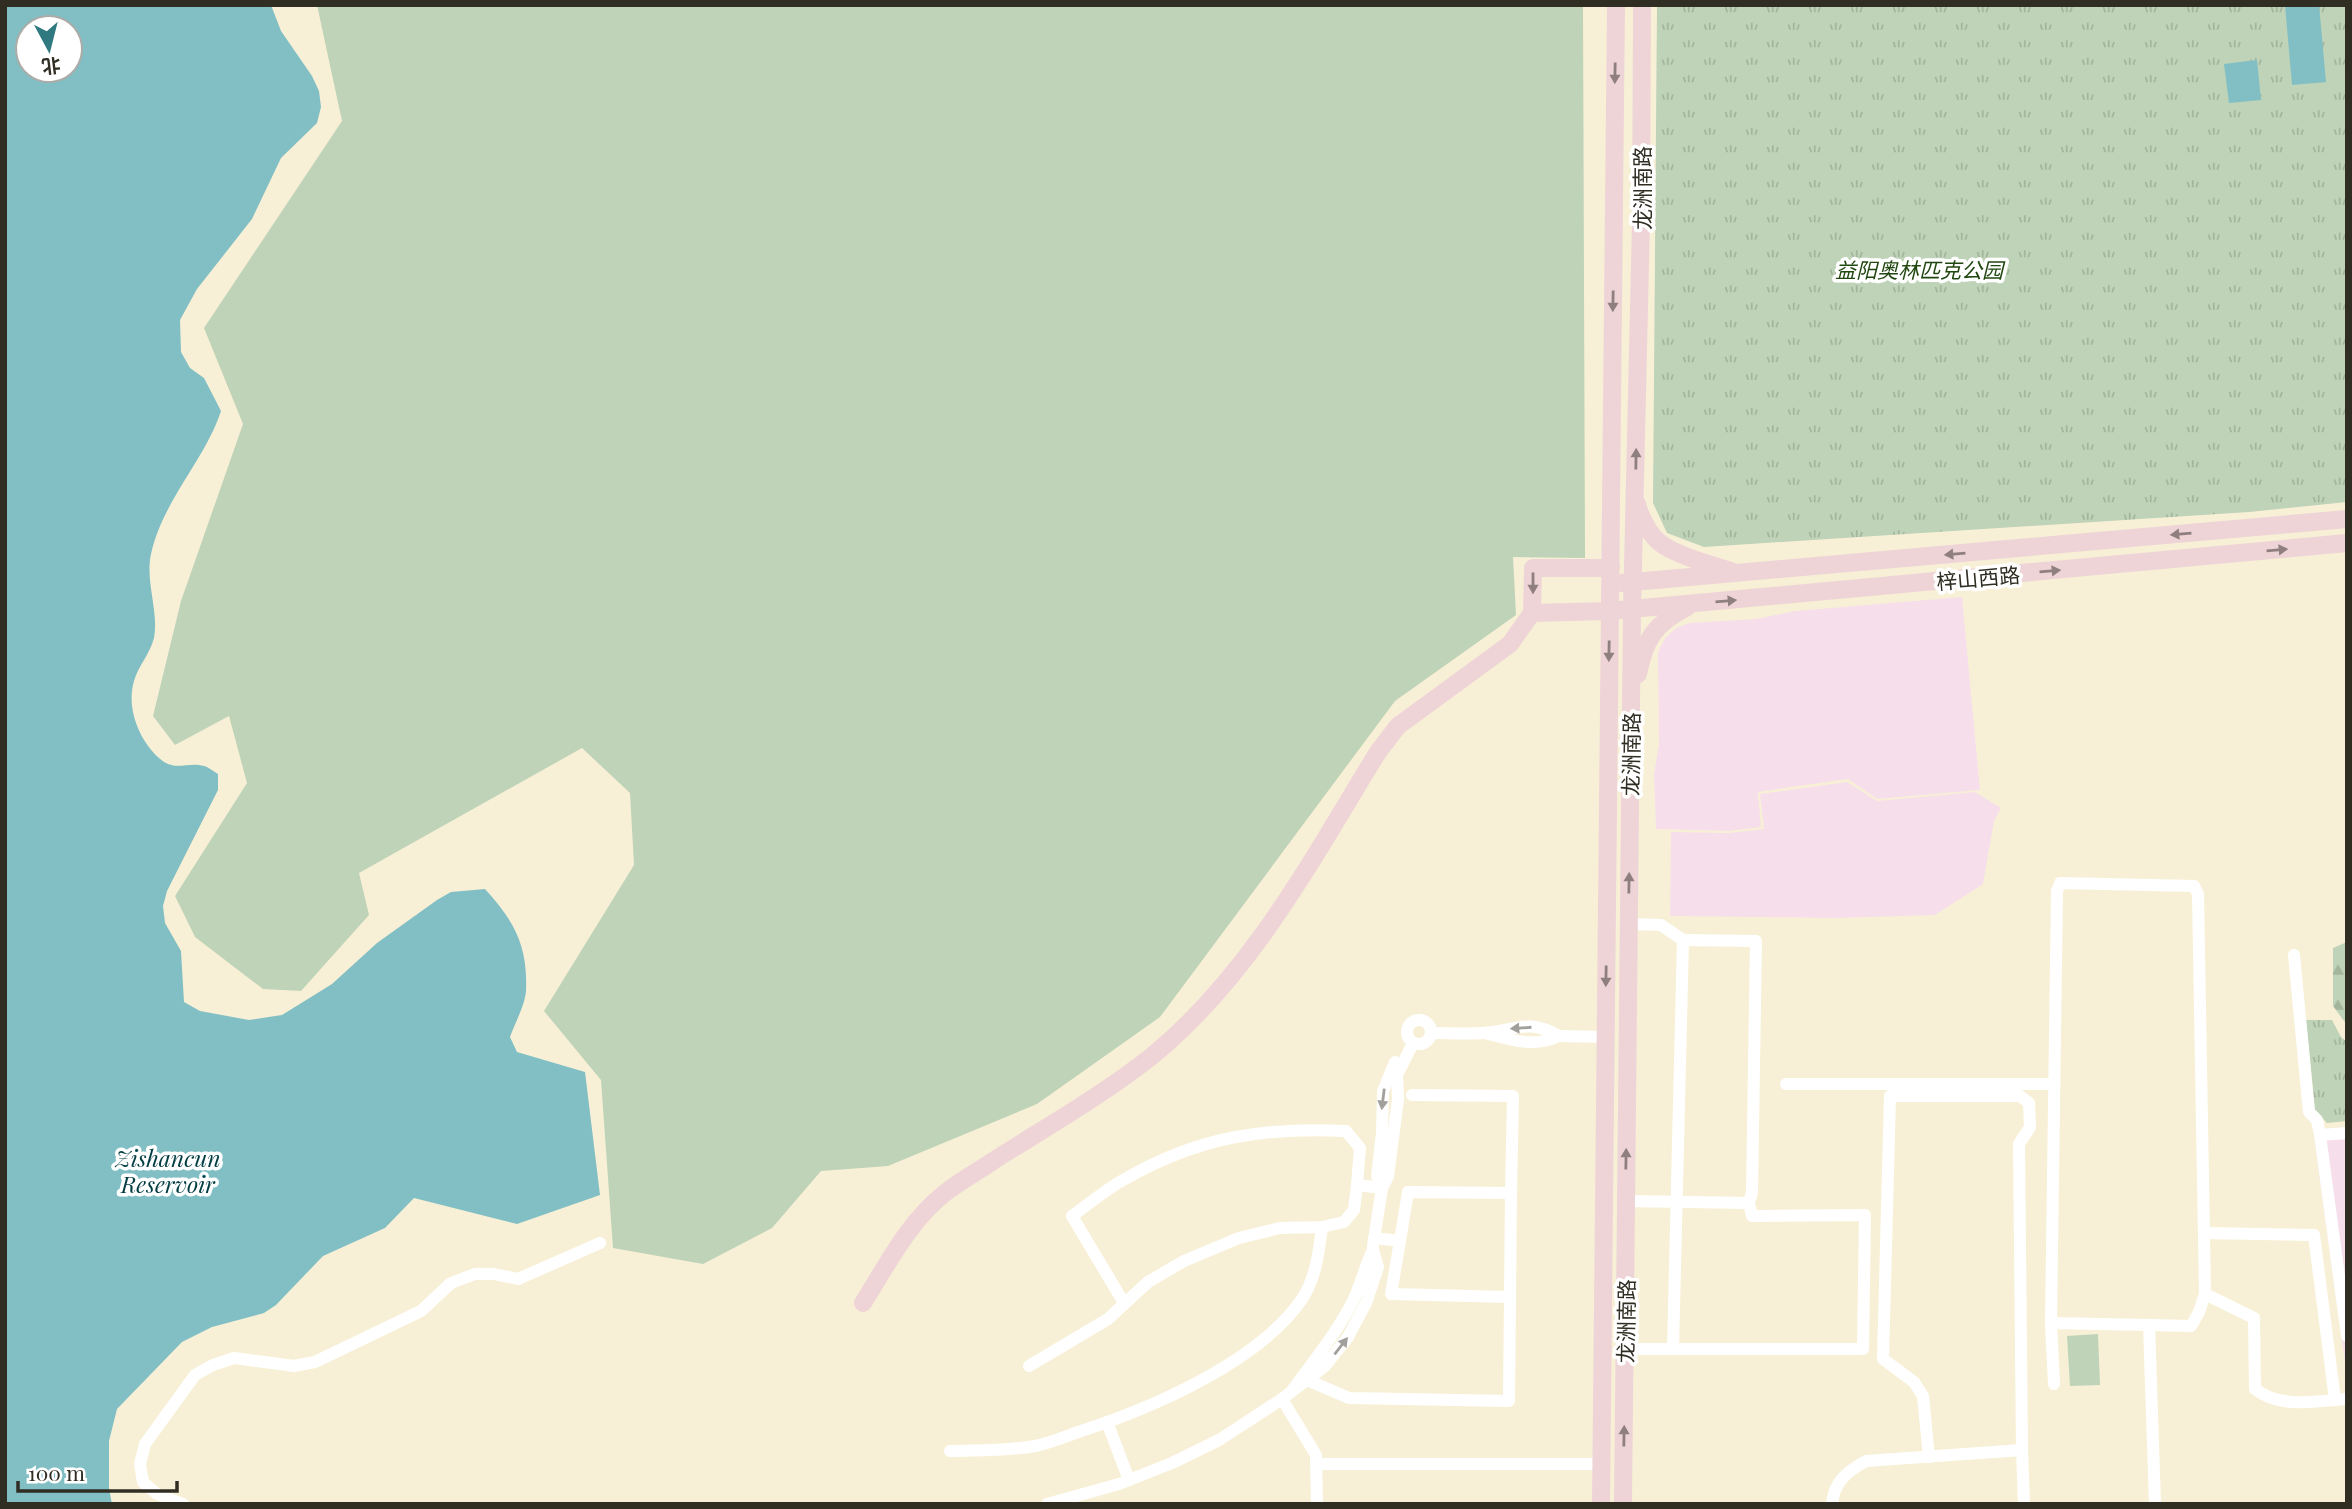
<svg xmlns="http://www.w3.org/2000/svg" width="2352" height="1509" viewBox="0 0 2352 1509" font-family="'Playfair Display','Noto Sans SC',serif">
<defs>
<pattern id="forest-firs" width="22" height="20" patternUnits="userSpaceOnUse" patternTransform="scale(1.75)"><rect width="22" height="20" fill="#bed3b7"/><path d="M5 1l3.5 6h-7zM16 11l3.5 6h-7z" fill="#a4b59d"/></pattern>
<pattern id="park-tufts" width="24" height="20" patternUnits="userSpaceOnUse" patternTransform="scale(1.75)"><rect width="24" height="20" fill="#bed3b7"/><path d="M3 7l-1-3M5 7V3M7 7l1-3M15 17l-1-3M17 17v-4M19 17l1-3" fill="none" stroke="#a4b59d"/></pattern>
</defs>
<rect width="100%" height="100%" fill="#f8f0d6"/>
<g fill="#f6dfeb">
<path d="M1962 597 1980 790 1877 799 1848 779 1758 792 1761 827 1729 831 1656 829 1654 774 1659 744 1658 652 1665 638 1676 628 1689 623 1756 619 1795 611Z"/>
<path d="M1847 782 1877 801 1975 792 2001 808 1994 821 1983 884 1935 915 1835 918 1670 916 1671 832 1729 833 1764 829 1760 794Z"/>
<path d="M2347 1127V1377L2313 1130Z"/>
</g>
<g fill="#bed3b7">
<path d="M317 5H1583L1585 558 1513 557 1516 615 1395 701 1160 1017 1037 1104 888 1166 821 1171 772 1228 703 1264 613 1248 601 1080 544 1011 634 865 630 793 582 748 359 873 369 915 301 991 263 989 195 937 175 896 247 783 229 716 175 745 153 716 181 601 243 424 204 328 342 121Z"/>
<path d="M2098 1334 2100 1385 2070 1386 2067 1336Z"/>
</g>
<path fill="url(#forest-firs)" d="M2347 942V1025L2333 1006V948Z"/>
<g fill="url(#park-tufts)">
<path d="M1657 5H2347V502L2249 512 1704 547 1667 533 1653 503Z"/>
<path d="M2306 1020H2332L2341 1037 2347 1042V1121L2327 1123 2315 1110Z"/>
</g>
<g fill="#81bfc5" fill-rule="evenodd">
<path d="M5 5H271L281 31 312 76 319 91 321 107 317 123 281 158 252 219 197 289 180 320 181 352 190 368 204 378 221 411C205 460 163 500 151 554 145 581 159 612 154 638 150 654 138 666 134 681 126 708 139 740 159 758 176 773 186 761 204 766 209 767 214 772 218 774V790L167 891 163 906 165 923 181 951 184 1002 200 1011 249 1020 282 1015 332 984 377 943 437 900 451 892 485 889C514 921 528 945 526 991 525 1005 515 1023 510 1037L517 1052 585 1072 600 1195 517 1224 414 1198 385 1228 323 1256 276 1305 264 1313 212 1327 182 1342 117 1409 109 1441V1488L112 1504H5ZM28 28H70V70H28Z"/>
<path d="M2285 5H2319L2326 82 2292 85Z"/>
<path d="M2257 60 2261 100 2229 103 2224 64Z"/>
</g>
<g fill="none" stroke-linecap="round" stroke-linejoin="round">
<g stroke="#fff" stroke-width="12">
<path d="M1629 924 1661 925 1683 940 1673 1349"/>
<path d="M1683 940 1756 941 1752 1192 1749 1203"/>
<path d="M2294 955 2309 1112 2317 1120 2320 1135"/>
<circle cx="1419" cy="1032" r="12"/>
<path d="M1431 1033C1448 1033 1465 1034 1482 1033 1515 1032 1526 1017 1559 1036 1535 1048 1511 1040 1485 1033"/>
<path d="M1559 1036 1605 1037"/>
<path d="M1786 1084H2054"/>
<path d="M1412 1095 1513 1096 1511 1193"/>
<path d="M2347 1133 2320 1135 2347 1336"/>
<path d="M1382 1188 1377 1176 1382 1133 1383 1091 1395 1062"/>
<path d="M2204 1233 2314 1235 2335 1400"/>
<path d="M1374 1238 1400 1241 1391 1294 1510 1297 1511 1193 1408 1192 1400 1241"/>
<path d="M1373 1246 1382 1188 1388 1177 1398 1099 1397 1075 1413 1043"/>
<path d="M2205 1294 2254 1318 2255 1389C2280 1409 2316 1401 2347 1399"/>
<path d="M1124 1303 1072 1216C1089 1204 1106 1189 1125 1179 1198 1137 1263 1127 1346 1131L1360 1148 1357 1185"/>
<path d="M2051 1323 2057 891 2060 883 2194 886 2198 894 2205 1294 2199 1312 2191 1326 2149 1325"/>
<path d="M1625 1349H1863L1865 1215 1752 1216 1749 1203 1626 1201"/>
<path d="M1029 1366 1108 1319 1148 1282 1184 1261 1239 1238 1280 1228 1322 1227 1344 1222 1354 1210 1357 1185 1382 1188"/>
<path d="M1307 1380 1349 1398 1509 1401 1510 1297"/>
<path d="M2054 1384 2051 1323 2149 1325 2155 1504"/>
<path d="M1282 1399 1316 1455 1317 1504"/>
<path d="M1107 1422 1129 1480"/>
<path d="M950 1451C978 1450 1007 1451 1035 1446 1050 1443 1066 1436 1081 1431 1152 1408 1259 1362 1302 1299 1316 1278 1319 1251 1322 1227"/>
<path d="M1929 1457 1923 1396 1914 1382 1883 1359 1890 1096H2020L2029 1103 2030 1127 2019 1144 2022 1450"/>
<path d="M1316 1464H1601"/>
<path d="M183 1504 157 1494 143 1482 140 1464 145 1444 195 1375 213 1365 234 1358 294 1366 315 1362 421 1311 451 1283 475 1274H494L518 1279 600 1243"/>
<path d="M1047 1504 1119 1484 1172 1463 1219 1440 1282 1399 1325 1366 1348 1337 1366 1303 1378 1267 1373 1250C1365 1266 1361 1284 1353 1301 1336 1334 1313 1362 1291 1392"/>
<path d="M1832 1504C1834 1481 1848 1471 1866 1461L2022 1450 2024 1504"/>
</g>
<g stroke="#eed4d7" stroke-width="18">
<path d="M1637 504C1640 516 1649 534 1659 542 1674 555 1712 565 1731 571"/>
<path d="M1611 568H1533L1532 613 1609 611 2347 543"/>
<path d="M1622 583 2347 519"/>
<path d="M1638 674C1645 638 1655 624 1687 607"/>
<path d="M863 1303C887 1265 909 1221 945 1193 960 1181 977 1172 993 1161 1046 1127 1103 1095 1152 1056 1251 975 1312 859 1378 752L1398 726 1510 644 1532 613"/>
<path d="M1601 1504 1616 5"/>
<path d="M1623 1504 1632 609 1641 222 1642 5"/>
</g>
</g>
<defs><path id="oneway-solid" d="M-6-.8H1V-3.2L6.5 0L1 3.2V.8H-6Z" transform="scale(1.75)"/></defs>
<g fill="#8f807d">
<use href="#oneway-solid" transform="translate(1615 73) rotate(91)"/>
<use href="#oneway-solid" transform="translate(1613 301) rotate(91)"/>
<use href="#oneway-solid" transform="translate(1636 459) rotate(-89)"/>
<use href="#oneway-solid" transform="translate(2181 534) rotate(175)"/>
<use href="#oneway-solid" transform="translate(2277 550) rotate(-5)"/>
<use href="#oneway-solid" transform="translate(1955 554) rotate(175)"/>
<use href="#oneway-solid" transform="translate(2050 571) rotate(-5)"/>
<use href="#oneway-solid" transform="translate(1533 583) rotate(90)"/>
<use href="#oneway-solid" transform="translate(1726 601) rotate(-5)"/>
<use href="#oneway-solid" transform="translate(1609 651) rotate(91)"/>
<use href="#oneway-solid" transform="translate(1629 883) rotate(-89)"/>
<use href="#oneway-solid" transform="translate(1606 976) rotate(91)"/>
<use href="#oneway-solid" transform="translate(1626 1159) rotate(-89)"/>
<use href="#oneway-solid" transform="translate(1624 1436) rotate(-89)"/>
</g>
<g fill="#a2a09c">
<use href="#oneway-solid" transform="translate(1521 1028) rotate(176)"/>
<use href="#oneway-solid" transform="translate(1383 1099) rotate(97)"/>
<use href="#oneway-solid" transform="translate(1341 1346) rotate(-52)"/>
</g>
<g text-anchor="middle" dominant-baseline="central" stroke-width="7" stroke-linejoin="round" paint-order="stroke">
<g font-size="21" fill="#302d23" stroke="#fff">
<text transform="translate(1641 188) rotate(-90)">龙洲南路</text>
<text transform="translate(1978 577) rotate(-5)">梓山西路</text>
<text transform="translate(1630 754) rotate(-89)">龙洲南路</text>
<text transform="translate(1625 1321) rotate(-89)">龙洲南路</text>
</g>
<g font-size="21" font-style="italic" fill="#20470f" stroke="#fff">
<text x="1919" y="269">益阳奥林匹克公园</text>
</g>
<g font-size="23" font-style="italic" fill="#003c41" stroke="#fff">
<text x="168" y="1157">Zishancun<tspan x="168" dy="26">Reservoir</tspan></text>
</g>
</g>
<rect width="2352" height="1509" fill="none" stroke="#302d23" stroke-width="14"/>
<g transform="translate(49 49) rotate(173)"><circle r="33" fill="#ffffff" stroke="#acaba7" stroke-width="2"/>
<path d="M0-5L12 26L0 18L-12 26Z" fill="#307980"/>
<text y="-10" font-size="19" font-weight="bold" text-anchor="middle" fill="#302d23">北</text>
</g>
<path d="M18 1481v10h159v-10" fill="none" stroke="#302d23" stroke-width="3.5"/>
<text x="28" y="1481" font-size="21" fill="#302d23" stroke="#ffffff" stroke-width="5" paint-order="stroke">100 m</text>
</svg>
